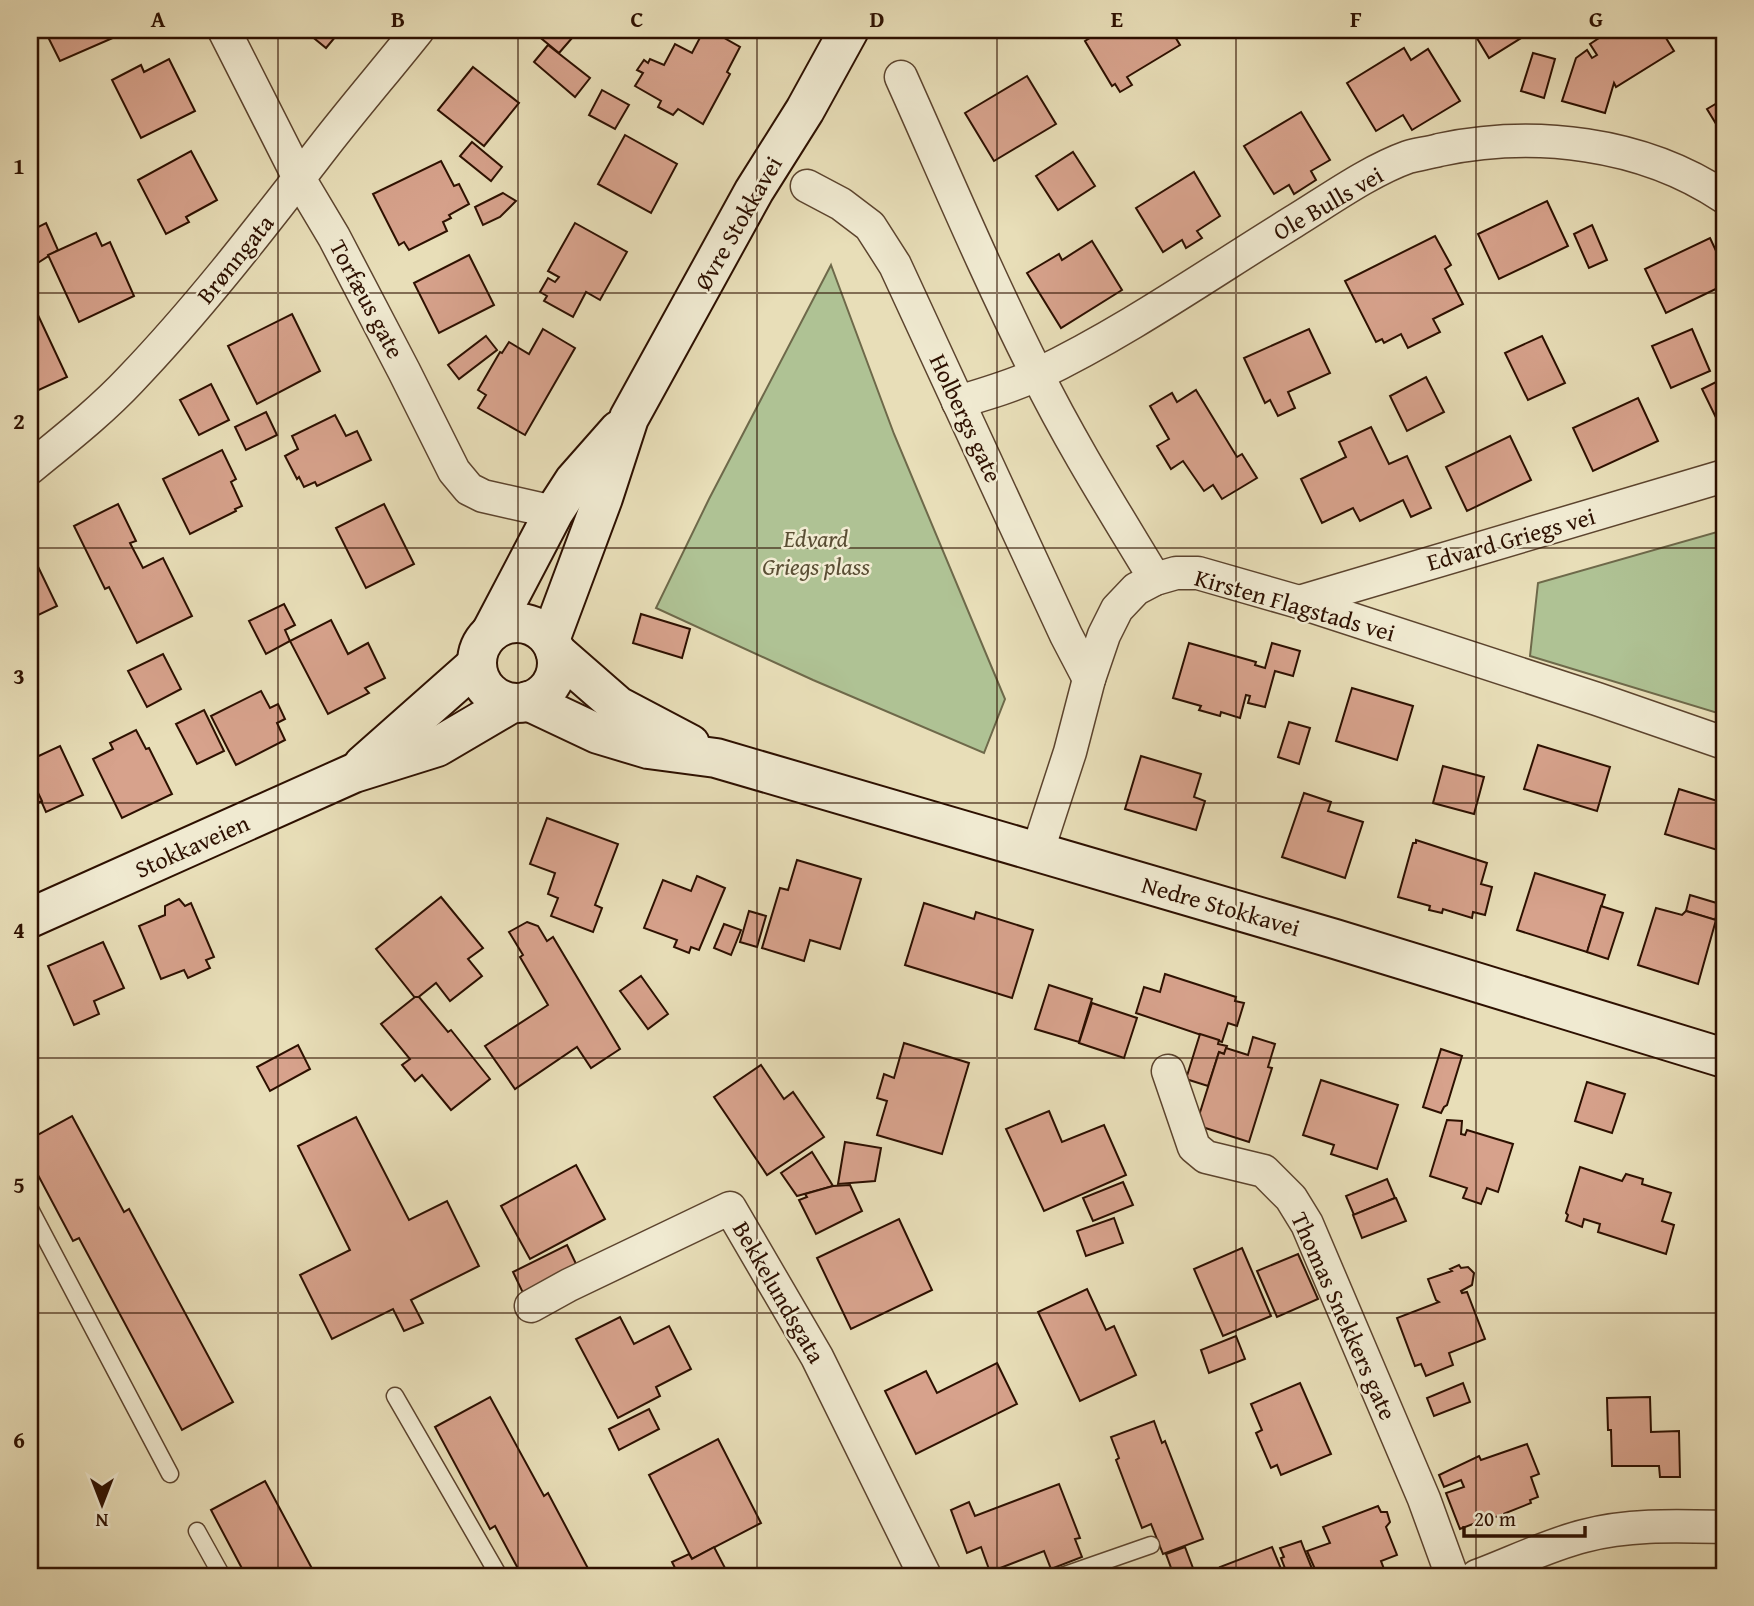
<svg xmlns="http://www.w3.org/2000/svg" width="1754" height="1606" viewBox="0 0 1754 1606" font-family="'Gentium Book Plus',serif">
<rect width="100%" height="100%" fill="#e8deb8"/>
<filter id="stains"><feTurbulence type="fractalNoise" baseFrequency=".00286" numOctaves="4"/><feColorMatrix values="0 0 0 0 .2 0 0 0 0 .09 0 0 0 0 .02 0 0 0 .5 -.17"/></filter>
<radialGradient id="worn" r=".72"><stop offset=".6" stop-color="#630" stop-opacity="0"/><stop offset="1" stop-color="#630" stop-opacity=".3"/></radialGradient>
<g fill="#afc294" stroke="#6e694a" stroke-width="2">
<path d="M831 265 894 434 1005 699 984 753 813 680 656 608 709 499Z"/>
<path d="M1724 530V715L1530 656 1538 583Z"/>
</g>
<g fill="#d7a28c" stroke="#2d1000" stroke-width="2">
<path d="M58 30H131L60 61 47 35Z"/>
<path d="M304 30H341L326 48Z"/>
<path d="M531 30H579L559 53Z"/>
<path d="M704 30H710L740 47 727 72 730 74 703 124 678 109 673 115 658 107 661 101 635 86 643 73 637 70 644 60 648 63 650 59 664 65 675 44 692 53Z"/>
<path d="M1103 30H1171L1180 45 1127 77 1132 85 1120 92 1115 84 1112 86 1085 41Z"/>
<path d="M1472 30H1534L1489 58Z"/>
<path d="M1606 30H1661L1674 51 1616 87 1614 83 1605 113 1562 101 1576 58 1587 50 1592 58 1597 55 1590 44 1608 32Z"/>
<path d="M548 45 590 78 575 97 534 62Z"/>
<path d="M1404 48 1411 60 1428 49 1460 101 1412 130 1403 115 1376 131 1347 83Z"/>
<path d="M1533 53 1555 59 1544 98 1521 91Z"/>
<path d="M169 59 195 111 141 138 112 80 141 65 144 72Z"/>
<path d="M473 67 519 103 484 146 438 110Z"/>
<path d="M1027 76 1056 124 994 161 965 113Z"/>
<path d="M602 90 629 105 615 129 589 115Z"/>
<path d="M1724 99V137L1707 109Z"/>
<path d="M1301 112 1330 160 1311 171 1316 180 1294 194 1289 185 1274 194 1244 146Z"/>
<path d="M625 135 677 164 651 213 598 184Z"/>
<path d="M472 142 502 167 491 181 460 156Z"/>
<path d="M191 151 217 200 186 217 189 222 166 234 138 180Z"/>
<path d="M1073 152 1095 186 1058 210 1036 176Z"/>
<path d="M441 161 454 186 459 184 469 204 449 215 451 218 443 222 447 231 409 250 404 242 399 245 373 194Z"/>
<path d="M1194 172 1220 216 1197 231 1202 238 1186 248 1182 240 1163 252 1136 208Z"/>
<path d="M503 193 516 201 500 217 483 225 475 207Z"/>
<path d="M1547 201 1568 246 1499 279 1478 234Z"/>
<path d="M46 223 58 250 36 264 30 249V231Z"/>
<path d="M575 223 627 252 600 300 586 292 573 317 544 301 547 296 540 292 548 278 555 282 559 277 548 271Z"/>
<path d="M1592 225 1607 260 1589 268 1574 234Z"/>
<path d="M96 233 102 246 110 242 134 296 79 322 48 255Z"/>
<path d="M1435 236 1451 265 1445 269 1463 304 1433 319 1440 332 1408 348 1401 334 1384 343 1382 339 1376 342 1345 281Z"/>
<path d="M1710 238 1724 268V285L1666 313 1645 269Z"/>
<path d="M1092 241 1122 290 1061 328 1027 273 1059 254 1062 260Z"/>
<path d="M469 255 494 305 439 333 414 283Z"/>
<path d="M37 313 67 377 30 394V316Z"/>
<path d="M292 314 320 371 257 404 228 346Z"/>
<path d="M543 329 575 348 525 435 478 408 486 395 478 390 500 352 502 353 509 342 529 354Z"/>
<path d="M1309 329 1330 373 1288 392 1295 408 1278 416 1270 400 1265 403 1244 358Z"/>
<path d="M1692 329 1710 371 1671 388 1652 346Z"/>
<path d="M486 336 497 350 459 379 448 365Z"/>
<path d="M1542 336 1565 383 1528 400 1505 353Z"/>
<path d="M1426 377 1444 412 1407 431 1390 396Z"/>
<path d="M1724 378V432H1723L1702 389Z"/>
<path d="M211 384 229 420 199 435 180 400Z"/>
<path d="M1196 390 1237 457 1242 454 1257 478 1222 499 1213 485 1204 491 1183 461 1171 469 1157 446 1169 439 1150 406 1172 393 1177 402Z"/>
<path d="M1638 398 1658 441 1593 471 1573 428Z"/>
<path d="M266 412 277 435 246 450 235 427Z"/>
<path d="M335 415 346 436 357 431 371 460 317 486 315 482 304 487 299 477 297 479 285 456 298 449 292 436Z"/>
<path d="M1371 427 1389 464 1407 456 1431 508 1411 517 1403 500 1360 521 1353 508 1322 523 1301 479 1346 457 1339 442Z"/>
<path d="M1510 436 1531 480 1467 511 1446 467Z"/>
<path d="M222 450 236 479 231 482 242 506 235 509 236 511 190 534 163 479Z"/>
<path d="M118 504 136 541 130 543 143 568 163 558 192 616 137 643 109 587 105 589 74 526Z"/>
<path d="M384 504 414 564 366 588 336 528Z"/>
<path d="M30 550 57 606 30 619Z"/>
<path d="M284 604 295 625 285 630 290 641 266 654 249 621Z"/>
<path d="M641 614 690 629 682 658 633 643Z"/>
<path d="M331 620 348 654 368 643 385 678 365 688 369 693 328 714 290 641Z"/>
<path d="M1189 643 1256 662 1255 665 1265 668 1272 643 1300 651 1293 676 1275 671 1265 707 1248 703 1250 696 1246 695 1240 718 1221 712 1220 716 1199 710 1201 706 1173 698Z"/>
<path d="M163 654 181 689 147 707 128 671Z"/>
<path d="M1352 688 1413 706 1397 760 1336 741Z"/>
<path d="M261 691 270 708 278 704 285 719 277 723 285 740 236 765 211 716Z"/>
<path d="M204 710 224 751 197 764 176 724Z"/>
<path d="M1289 722 1310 728 1299 764 1278 757Z"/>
<path d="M136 730 146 749 149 748 172 794 122 818 93 759 113 749 110 743Z"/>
<path d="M1538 745 1610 767 1597 811 1524 789Z"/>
<path d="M60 746 83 795 46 812 30 776V760Z"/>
<path d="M1141 756 1201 774 1194 797 1205 801 1196 830 1125 809Z"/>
<path d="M1443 766 1484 777 1474 814 1433 803Z"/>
<path d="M30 776 42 801 30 807Z"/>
<path d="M1679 789 1724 803V852L1665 834Z"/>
<path d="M1304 793 1331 802 1328 811 1363 822 1345 878 1282 857Z"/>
<path d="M547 818 618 844 595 905 602 908 593 932 551 916 558 898 548 894 555 873 530 864Z"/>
<path d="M1416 840 1487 863 1481 884 1492 887 1485 915 1473 912 1472 918 1443 909 1442 913 1429 910 1430 906 1398 897 1413 843H1416Z"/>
<path d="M797 860 861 879 840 949 810 940 804 961 762 948 780 888 788 890Z"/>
<path d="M1535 873 1605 895 1587 952 1517 930Z"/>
<path d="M697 876 725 888 699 950 691 947 689 953 674 947 677 940 644 928 663 880 691 891Z"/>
<path d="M1690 895 1720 904 1715 920 1686 911Z"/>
<path d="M441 897 483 948 468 959 482 976 450 1001 436 983 416 999 376 949Z"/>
<path d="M179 899 185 906 191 903 214 957 206 960 210 968 188 978 184 970 161 979 139 926 165 915V906Z"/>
<path d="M924 903 974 919 976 912 1033 930 1012 998 905 965Z"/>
<path d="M1601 906 1623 913 1608 959 1587 952Z"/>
<path d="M1656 908 1682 915 1686 911 1716 920 1698 984 1638 965Z"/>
<path d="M749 911 766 916 757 947 740 942Z"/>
<path d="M527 922 538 926 547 941 553 937 620 1049 591 1068 577 1047 515 1089 485 1046 548 1005 520 957 523 955 509 932Z"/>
<path d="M724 924 741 930 731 955 714 948Z"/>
<path d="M103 942 124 988 94 1001 99 1014 74 1025 48 966Z"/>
<path d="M1165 974 1236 997 1235 1001 1244 1003 1237 1026 1228 1023 1222 1042 1136 1013 1144 987 1160 992Z"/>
<path d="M641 976 668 1014 648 1029 620 991Z"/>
<path d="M1049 985 1092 999 1079 1042 1035 1029Z"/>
<path d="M415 997H419L448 1032 451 1030 490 1079 451 1110 422 1075 415 1081 402 1065 410 1059 381 1024Z"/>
<path d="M1092 1003 1137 1018 1124 1058 1079 1043Z"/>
<path d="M1200 1034 1219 1040 1218 1044 1227 1046 1224 1054 1219 1052 1208 1086 1186 1079Z"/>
<path d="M1253 1037 1275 1044 1268 1067 1272 1068 1249 1142 1196 1125 1219 1052 1224 1054 1226 1048 1248 1055Z"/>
<path d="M904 1043 969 1063 942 1154 877 1135 887 1101 877 1098 884 1074 894 1078Z"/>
<path d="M298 1045 310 1069 270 1091 257 1067Z"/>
<path d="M1441 1049 1462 1056 1447 1105 1444 1107 1441 1113 1423 1107Z"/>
<path d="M761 1065 784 1099 793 1092 824 1137 767 1175 714 1097Z"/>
<path d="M1321 1080 1398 1105 1377 1169 1331 1154 1334 1145 1303 1135Z"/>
<path d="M1587 1082 1625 1094 1612 1133 1575 1121Z"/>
<path d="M1049 1111 1062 1142 1104 1125 1126 1175 1044 1211 1006 1129Z"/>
<path d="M72 1116 124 1212 129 1209 233 1402 182 1430 79 1238 73 1241 30 1160V1139Z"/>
<path d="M356 1117 409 1220 447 1201 479 1266 411 1300 423 1323 404 1331 393 1309 332 1339 300 1275 350 1250 298 1146Z"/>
<path d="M1447 1120 1462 1121 1461 1134 1465 1135 1467 1130 1513 1144 1498 1192 1487 1188 1481 1204 1463 1198 1467 1188 1430 1176Z"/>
<path d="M845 1142 881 1148 875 1181 838 1184Z"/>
<path d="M812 1152 833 1186 797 1196 781 1173Z"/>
<path d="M576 1165 605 1219 530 1259 501 1206Z"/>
<path d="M1580 1167 1622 1181 1626 1174 1643 1179 1642 1184 1671 1193 1662 1221 1674 1225 1666 1254 1598 1232 1600 1224 1584 1219 1582 1227 1566 1221 1568 1215 1566 1213Z"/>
<path d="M1387 1179 1395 1198 1354 1215 1346 1196Z"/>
<path d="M1123 1182 1133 1205 1093 1221 1083 1198Z"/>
<path d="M850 1185 862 1211 816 1234 799 1200 807 1197 805 1194 833 1186Z"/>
<path d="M1395 1198H1396L1406 1221 1362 1238 1353 1215Z"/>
<path d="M1114 1218 1123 1243 1086 1256 1077 1231Z"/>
<path d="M899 1219 932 1290 851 1329 817 1258Z"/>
<path d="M567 1245 578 1268 524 1295 513 1272Z"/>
<path d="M1242 1248 1271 1316 1223 1336 1194 1269Z"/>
<path d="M1298 1254 1318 1299 1277 1317 1257 1271Z"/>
<path d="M1459 1265 1461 1268 1468 1267 1474 1273 1472 1285 1461 1291 1462 1293 1467 1292 1485 1339 1449 1353 1453 1365 1426 1376 1421 1364 1415 1366 1397 1318 1439 1302 1436 1300 1428 1279 1452 1271 1450 1269Z"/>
<path d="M1087 1289 1106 1330 1114 1326 1136 1375 1080 1401 1038 1312Z"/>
<path d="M620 1317 634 1344 669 1326 691 1369 656 1387 660 1396 618 1418 576 1339Z"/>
<path d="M1236 1336 1245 1359 1209 1373 1201 1350Z"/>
<path d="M997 1363 1017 1404 916 1454 885 1391 926 1371 937 1393Z"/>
<path d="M1300 1383 1331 1454 1281 1475 1277 1465 1271 1468 1256 1433 1262 1430 1251 1404Z"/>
<path d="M1463 1383 1470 1402 1434 1416 1427 1398Z"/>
<path d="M490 1397 544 1496 548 1493 592 1576H522L495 1526 490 1529 435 1427Z"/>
<path d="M1650 1397 1651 1432 1679 1431 1680 1477H1660L1659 1466H1612L1611 1430H1608L1607 1398Z"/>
<path d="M649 1409 659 1429 619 1450 609 1429Z"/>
<path d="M1154 1421 1162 1443 1165 1441 1203 1539 1163 1554 1151 1524 1142 1528 1116 1460 1119 1458 1111 1437Z"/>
<path d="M718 1439 761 1523 692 1559 649 1475Z"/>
<path d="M1527 1444 1539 1474 1531 1477 1538 1497 1530 1500 1531 1503 1478 1524V1522L1460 1529 1446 1493 1464 1487 1461 1480 1444 1487 1439 1475 1479 1456 1481 1460Z"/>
<path d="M265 1481 316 1576H246L211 1510Z"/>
<path d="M1059 1484 1080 1538 1075 1539 1082 1557 1051 1569 1044 1551 990 1572 981 1547 967 1553 951 1510 969 1502 975 1516Z"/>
<path d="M1378 1506 1381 1512H1387L1390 1522 1386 1527 1397 1555 1381 1561 1384 1569 1367 1576H1359L1357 1570 1342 1576H1318L1307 1551 1330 1543 1323 1527Z"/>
<path d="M1301 1541 1304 1549 1315 1576H1288L1281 1558 1284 1557 1280 1548Z"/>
<path d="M714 1547 725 1568 710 1576H679L672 1562 689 1554 692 1559Z"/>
<path d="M1185 1547 1196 1576H1174L1166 1554Z"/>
<path d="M1272 1547 1284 1576H1224L1220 1567Z"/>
</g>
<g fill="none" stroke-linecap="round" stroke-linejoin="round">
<defs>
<g id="lane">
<path d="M30 1209 170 1474"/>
<path d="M395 1396 499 1576"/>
<path d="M197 1531 222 1576"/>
<path d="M1062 1576 1151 1545"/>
</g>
<g id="street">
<path d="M224 30 300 180 334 237 404 371 454 471 469 489 483 496 554 512"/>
<path d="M901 77C945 175 987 275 1036 372 1071 443 1114 511 1155 579"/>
<path d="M807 186 841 204 870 226 895 265 1066 635 1089 679"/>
<path d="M958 402C985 394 1013 386 1038 374 1126 332 1210 273 1293 222 1329 200 1369 171 1408 157 1418 154 1429 153 1439 150 1534 130 1642 142 1724 197"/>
<path d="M30 468C64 440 100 412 130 380 200 307 262 226 324 146 355 106 387 69 418 30"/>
<path d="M1299 602 1724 476"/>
<path d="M1037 853 1070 752 1089 679 1104 635 1117 609 1136 589 1155 579 1176 573H1198L1299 602 1597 699 1724 743"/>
<path d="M1168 1071 1194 1147 1206 1157 1264 1171 1291 1198 1307 1224 1424 1499 1452 1576"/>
<path d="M531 1306 569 1285 730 1208 817 1357 925 1576"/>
<path d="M1477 1576C1512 1563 1548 1545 1584 1536 1629 1524 1678 1526 1724 1527"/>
</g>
<g id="secondary">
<circle cx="517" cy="663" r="40"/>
<path d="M491 632 554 512 574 481 619 430"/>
<path d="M550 640 603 498 629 418 754 191 805 110 849 30"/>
<path d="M555 651 618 706 690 744"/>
<path d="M528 701 598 734 648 749 716 758 1335 939 1724 1058"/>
<path d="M363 765 476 665"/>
<path d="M30 918 354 773 437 747 512 703"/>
</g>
</defs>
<use href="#lane" stroke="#5c442e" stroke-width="19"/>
<use href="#street" stroke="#5c442e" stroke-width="35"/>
<use href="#secondary" stroke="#2d1000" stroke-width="42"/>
<use href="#lane" stroke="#f0ead1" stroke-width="16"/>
<use href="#street" stroke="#f0ead1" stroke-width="32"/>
<use href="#secondary" stroke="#f0ead1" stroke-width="38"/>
</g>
<path fill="none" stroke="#2d1000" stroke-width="2" stroke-opacity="0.55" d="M278 30V1576M518 30V1576M757 30V1576M997 30V1576M1236 30V1576M1476 30V1576M30 293H1724M30 548H1724M30 803H1724M30 1058H1724M30 1313H1724"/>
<g text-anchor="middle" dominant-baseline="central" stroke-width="5" stroke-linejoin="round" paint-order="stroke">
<g font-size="24" fill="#2d1000" stroke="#f0ead1">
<text transform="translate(1328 203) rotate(-30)">Ole Bulls vei</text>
<text transform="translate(738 223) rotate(-60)">Øvre Stokkavei</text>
<text transform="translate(235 259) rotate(-51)">Brønngata</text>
<text transform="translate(367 299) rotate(62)">Torfæus gate</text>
<text transform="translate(966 418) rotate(65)">Holbergs gate</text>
<text transform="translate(1511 539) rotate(-16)">Edvard Griegs vei</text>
<text transform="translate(1295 605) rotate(16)">Kirsten Flagstads vei</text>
<text transform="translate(192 846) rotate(-24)">Stokkaveien</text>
<text transform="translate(1221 906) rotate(16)">Nedre Stokkavei</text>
<text transform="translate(779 1292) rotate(60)">Bekkelundsgata</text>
<text transform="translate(1344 1316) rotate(66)">Thomas Snekkers gate</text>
</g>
<g font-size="24" font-style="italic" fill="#5a4e34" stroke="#f0ead1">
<text x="816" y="538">Edvard<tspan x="816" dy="28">Griegs plass</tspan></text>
</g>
</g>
<rect width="1754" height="1606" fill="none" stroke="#e8deb8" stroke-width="77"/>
<g transform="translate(102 1504) rotate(180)" stroke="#f0ead1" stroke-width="5" paint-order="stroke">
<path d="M0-5L12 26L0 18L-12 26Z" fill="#2d1000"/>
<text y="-10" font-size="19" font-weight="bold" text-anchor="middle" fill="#2d1000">N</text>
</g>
<path d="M1464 1526v10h121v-10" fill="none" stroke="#2d1000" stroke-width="3.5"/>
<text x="1474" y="1526" font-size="21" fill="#2d1000" stroke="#f0ead1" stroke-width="5" paint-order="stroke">20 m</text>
<rect x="38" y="38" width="1678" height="1530" fill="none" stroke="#2d1000" stroke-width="2.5"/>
<g font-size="23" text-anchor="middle" font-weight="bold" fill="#2d1000">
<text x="158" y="27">A</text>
<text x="398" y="27">B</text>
<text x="637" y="27">C</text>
<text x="877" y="27">D</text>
<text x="1117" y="27">E</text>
<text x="1356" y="27">F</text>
<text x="1596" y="27">G</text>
<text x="19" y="174">1</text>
<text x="19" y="429">2</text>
<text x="19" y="684">3</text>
<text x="19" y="938">4</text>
<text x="19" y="1193">5</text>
<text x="19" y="1448">6</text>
</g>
<rect width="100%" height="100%" filter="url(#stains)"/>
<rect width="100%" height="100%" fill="url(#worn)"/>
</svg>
